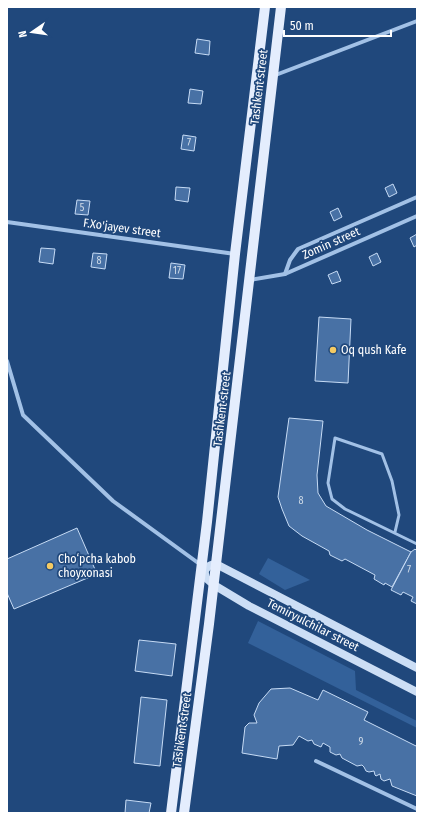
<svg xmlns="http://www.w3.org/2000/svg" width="424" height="820" viewBox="0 0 424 820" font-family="'Fira Sans Condensed',sans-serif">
<rect width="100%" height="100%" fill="#20487c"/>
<g fill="#33619a">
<path d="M268 558 310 580 285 590 259 574Z"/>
<path d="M258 621 355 671 356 690 417 721V728L248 643Z"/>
</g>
<g fill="#4871a5" stroke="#c6dbf5">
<path d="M197 39 210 41 209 55 195 53Z"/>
<path d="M190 89 203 91 201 104 188 103Z"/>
<path d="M183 135 196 137 194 151 181 149Z"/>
<path d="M393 184 397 193 389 197 385 188Z"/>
<path d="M176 187 190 188 188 202 175 200Z"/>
<path d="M77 200 90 201 88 215 75 214Z"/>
<path d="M338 208 342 217 334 221 330 212Z"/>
<path d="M417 234V245L414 247 410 238Z"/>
<path d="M41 248 55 249 53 264 39 262Z"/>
<path d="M93 253 107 254 105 269 91 267Z"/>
<path d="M377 253 381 262 373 266 369 257Z"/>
<path d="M171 263 185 265 183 279 169 278Z"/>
<path d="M337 271 341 281 332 284 328 275Z"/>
<path d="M319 317 351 319 348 383 315 381Z"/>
<path d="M289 418 323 421 317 475 318 493 326 506 367 530 411 552 392 587 385 583 384 585 374 579 375 575 345 559 342 561 330 555 329 551 302 536 289 526 282 509 278 497Z"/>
<path d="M77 528 97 574 14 609 7 593V559Z"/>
<path d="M415 549 417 551V604L411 601 413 597 403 592 401 595 391 590 411 552Z"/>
<path d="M139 640 176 644 172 676 135 671Z"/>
<path d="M290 688 318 700 323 690 368 712 364 720 416 746 417 744V796L392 786 390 779 384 781 381 779 380 774 376 776 375 775 374 771 369 772 366 771 364 767 362 765 357 766 342 758 340 754 336 755 330 752V747L323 743 321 747 314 744 312 740 308 741 299 736 293 745 279 746 277 759 242 753 245 727 249 723H257L254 715 259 703 271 689Z"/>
<path d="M141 697 167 700 160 766 134 763Z"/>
<path d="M126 800 151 803 149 813H125Z"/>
</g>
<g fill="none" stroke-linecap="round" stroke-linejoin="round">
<path stroke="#a2c1e6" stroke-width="3" d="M395 532 399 515 392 481 382 454 335 438 328 483 332 499 345 509 417 544"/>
<g stroke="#a2c1e6" stroke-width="4">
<path d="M273 76 417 21"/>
<path d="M7 222 235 254"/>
<path d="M285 274 290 260 298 249 417 197"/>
<path d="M250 280 285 274 417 216"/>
<path d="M7 361 23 415 113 501 201 565"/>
<path d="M316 761 417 809"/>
</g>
<g stroke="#ccdef5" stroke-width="8">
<path d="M203 566 206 578 214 585 249 606 417 692"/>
<path d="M204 573C206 567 209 565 216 564L417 668"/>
</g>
<g stroke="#e4edfd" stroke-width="10">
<path d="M171 813 207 522 235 254 265 7"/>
<path d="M184 813 209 624 281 7"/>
</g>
</g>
<g fill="#f4ca63" stroke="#20487c" stroke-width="1.5">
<circle cx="333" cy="350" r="4"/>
<circle cx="50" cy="566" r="4"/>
</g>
<g text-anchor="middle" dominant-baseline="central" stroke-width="3.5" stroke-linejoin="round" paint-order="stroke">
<g font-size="10" fill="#d1dce8">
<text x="189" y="143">7</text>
<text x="82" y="208">5</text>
<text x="99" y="261">8</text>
<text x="177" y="271">17</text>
<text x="301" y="501">8</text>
<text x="409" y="570">7</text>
<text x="361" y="742">9</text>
</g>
<g font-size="12" fill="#fff" stroke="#20487c">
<text transform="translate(259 87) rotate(-83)">Tashkent street</text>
<text transform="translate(122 228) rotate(8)">F.Хo'jayev street</text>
<text transform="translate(331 243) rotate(-24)">Zomin street</text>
<text transform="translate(222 409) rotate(-83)">Tashkent street</text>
<text transform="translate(313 625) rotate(27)">Temiryulchilar street</text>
<text transform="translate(182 730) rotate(-82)">Tashkent street</text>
</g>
<g font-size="12" fill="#fff" stroke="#20487c" text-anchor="start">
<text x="341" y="350">Oq qush Kafe</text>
<text x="58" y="559">Cho‘pcha kabob<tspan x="58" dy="14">choyxonasi</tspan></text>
</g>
</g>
<rect width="424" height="820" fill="none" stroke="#ffffff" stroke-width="16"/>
<g transform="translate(32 32) rotate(257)" stroke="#20487c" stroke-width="3" paint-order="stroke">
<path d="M0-3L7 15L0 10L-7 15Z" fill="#ffffff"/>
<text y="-6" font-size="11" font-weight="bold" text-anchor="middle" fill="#ffffff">N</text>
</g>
<path d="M284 30v6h107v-6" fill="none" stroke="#ffffff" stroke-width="2"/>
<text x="290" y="30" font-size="12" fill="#ffffff" stroke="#20487c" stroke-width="3" paint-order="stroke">50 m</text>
</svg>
